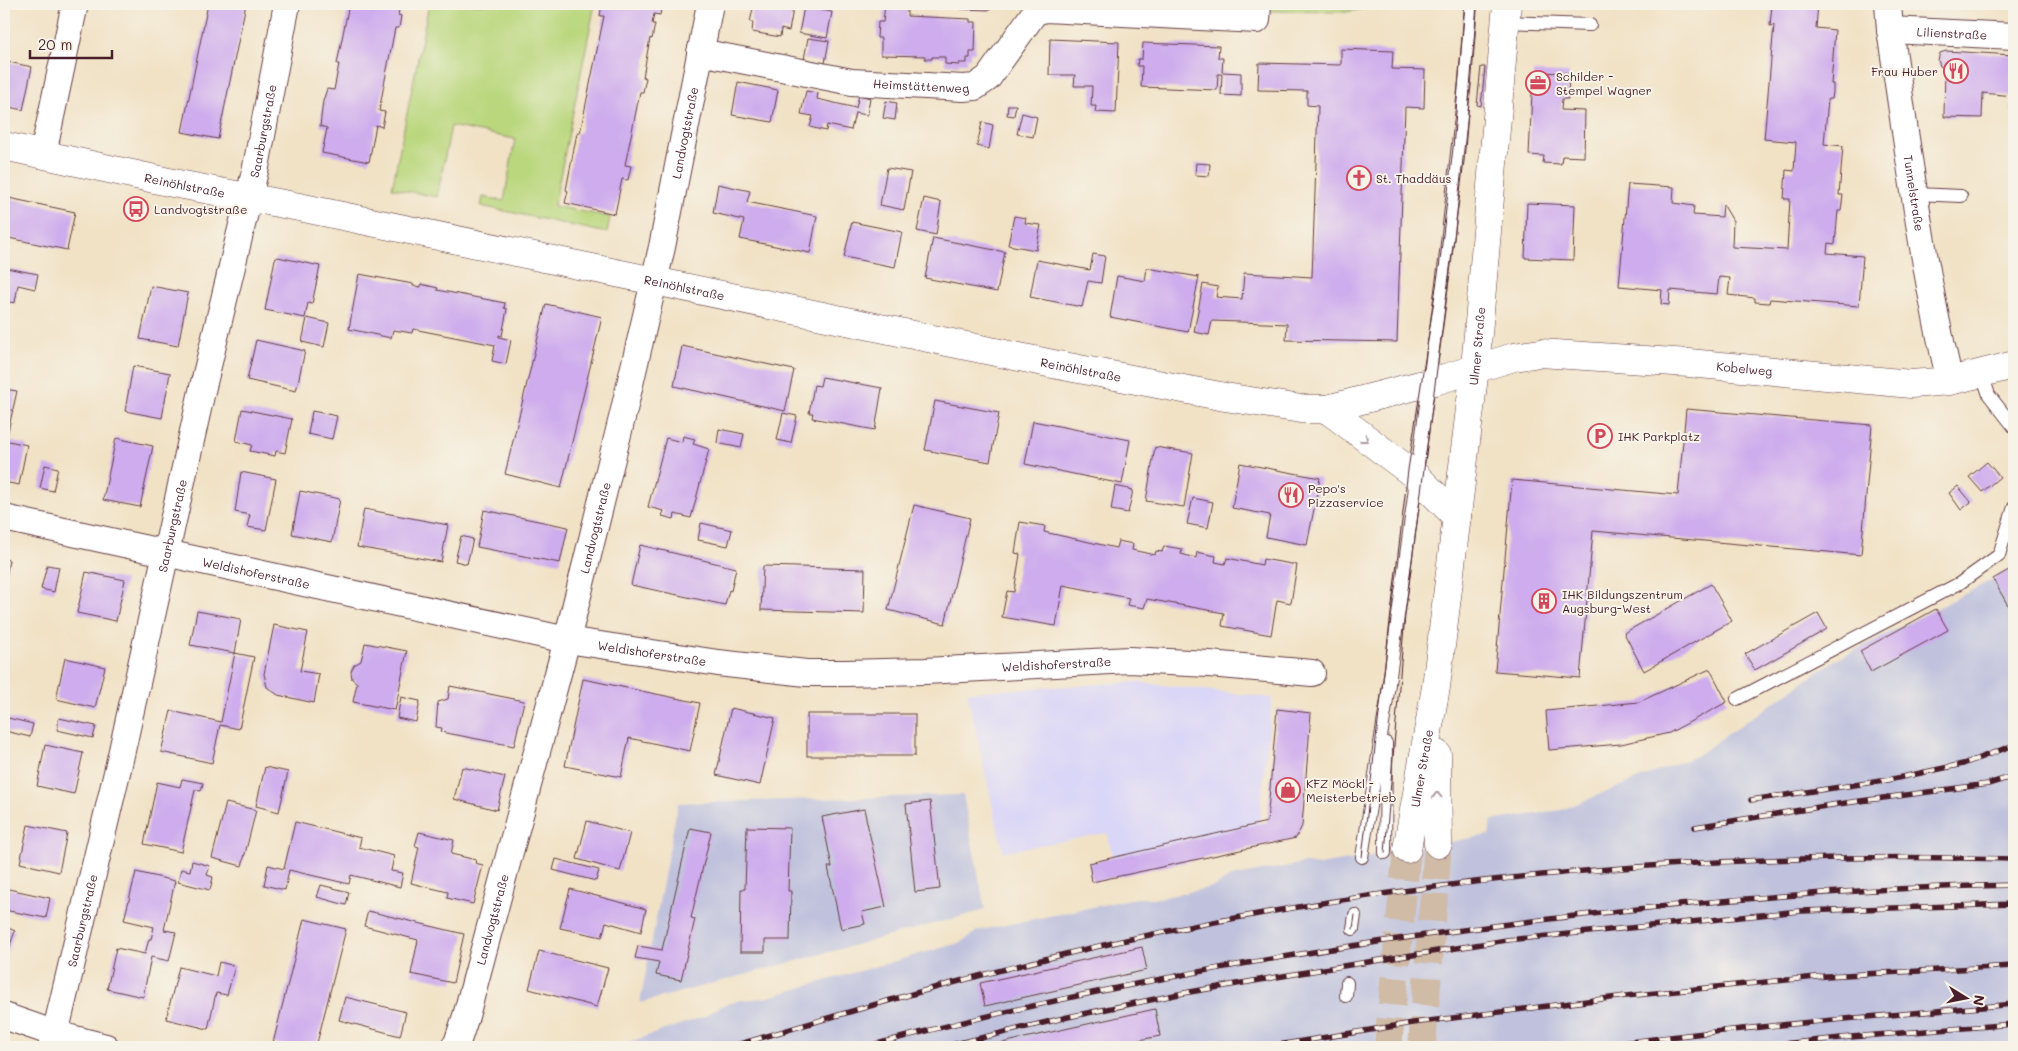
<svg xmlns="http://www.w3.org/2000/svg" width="2018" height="1051" viewBox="0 0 2018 1051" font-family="Mali,sans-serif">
<rect width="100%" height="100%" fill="#f7f3e8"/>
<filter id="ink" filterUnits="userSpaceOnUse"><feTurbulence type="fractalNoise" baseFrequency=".02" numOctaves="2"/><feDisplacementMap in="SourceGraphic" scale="10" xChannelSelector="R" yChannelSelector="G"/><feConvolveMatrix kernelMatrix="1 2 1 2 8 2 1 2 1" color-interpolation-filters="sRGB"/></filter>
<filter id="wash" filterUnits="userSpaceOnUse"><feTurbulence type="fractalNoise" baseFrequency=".0096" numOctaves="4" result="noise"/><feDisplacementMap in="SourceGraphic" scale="20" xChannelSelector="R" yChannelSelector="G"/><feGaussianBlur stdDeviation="1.12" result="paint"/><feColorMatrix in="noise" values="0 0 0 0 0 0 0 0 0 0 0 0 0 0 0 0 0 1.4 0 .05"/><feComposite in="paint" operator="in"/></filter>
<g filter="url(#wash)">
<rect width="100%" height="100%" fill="#f1e2c6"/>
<path fill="#dad6f7" d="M1136 682 1272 698 1259 824 1113 857 1107 833 1003 852 967 692Z"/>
<g fill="#c0c2dd">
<path d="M2014 566V1047H614L703 1017 721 1006 741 1000 765 998 962 942 977 931 1136 898H1160L1213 887 1231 877 1305 863 1319 865 1343 861 1489 835 1491 821 1561 810 1696 756 1834 661 1988 582Z"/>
<path d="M963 795 985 910 640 1003 678 803Z"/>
</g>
<g fill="#bad77d" stroke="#827b54">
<path d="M429 4H595L554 206 610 217 607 233 481 206 483 197 504 201 515 139 451 126 437 197 392 188Z"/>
<path d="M1270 4H1392L1346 12 1270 11Z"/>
</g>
<g id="blocks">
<g fill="#ceaced">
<path d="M208 4H246L218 139 182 132Z"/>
<path d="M349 4H400L398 15 401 16 399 28H395L379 111 385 112 382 127 376 125 369 162 322 153 327 128 320 126 323 101 327 89 334 90 339 64H337Z"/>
<path d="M602 4H662L660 15 654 14 652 24H655L652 39 650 38 643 77 646 78 643 92H640L625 165 631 166 628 180 622 179 615 214 565 203 568 191 566 190 577 133H580L604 16H600Z"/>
<path d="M754 4H794L789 31 781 29 780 37 752 32 753 22H750Z"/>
<path d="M885 4H907V16L970 19V22H976L975 52H970V58H967V63H959V65L945 64V57H932V59H925V56L881 55V38H877L878 22H883Z"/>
<path d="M962 4H991L990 10 961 9Z"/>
<path d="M1772 4H1818L1816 28 1835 30 1831 84H1833V92L1832 99H1828L1824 144 1843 146 1839 195H1843L1841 211H1838L1835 244 1828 243 1827 253 1863 256 1859 306 1770 299 1769 303 1755 302V298L1728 295 1730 278 1719 277 1717 294 1670 290 1669 305 1661 304 1662 290 1619 286 1628 184 1674 187 1673 203 1694 206 1693 215 1722 217 1723 204 1733 221 1732 247 1787 250 1790 199H1784L1786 170 1794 171 1796 142 1764 139 1774 25 1770 26Z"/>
<path d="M804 7 832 12 827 38 799 33Z"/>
<path d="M808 38 829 41 825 63 804 59Z"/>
<path d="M1050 39 1119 42 1116 113 1095 112 1096 106H1091L1092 86H1074L1075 75H1049Z"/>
<path d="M1143 43 1219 46 1218 58H1223L1222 72 1241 73V96L1221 95 1222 74H1218L1217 90 1141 87 1142 66H1137L1138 59H1142Z"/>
<path d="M1341 49 1393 51 1392 69 1425 70 1424 108 1405 107 1397 342 1286 340 1287 324 1241 322 1212 321 1209 335 1194 332 1203 284 1218 287 1216 297 1242 299 1244 273 1312 277 1318 106 1307 105V91L1258 90 1259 63 1341 65Z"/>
<path d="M1946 51 2014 55V111H2011L2013 96 1983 93 1982 118 1944 117 1945 68 1940 66 1938 60 1940 53Z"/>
<path d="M4 61 32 67 23 110 4 106Z"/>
<path d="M1481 67H1485L1481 106 1477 105Z"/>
<path d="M1533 72 1569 73 1568 99H1562L1561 110 1585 111 1584 157 1562 156 1561 164 1543 163 1544 156 1529 155Z"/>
<path d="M738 82 778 90 772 122 732 115Z"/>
<path d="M806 91 818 93 817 99 856 108 859 95 870 98 867 115 855 113 851 130 827 125 826 131 810 127 813 116 801 114Z"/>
<path d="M886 101 897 103 895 120 883 118Z"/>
<path d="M1008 105H1016L1014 116 1007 115Z"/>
<path d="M1022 113 1037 117 1033 137 1017 134Z"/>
<path d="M982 122 993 125 989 149 977 146Z"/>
<path d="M1196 163 1210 164 1209 176 1195 175Z"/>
<path d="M887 168 911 172 904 210 880 205Z"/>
<path d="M718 184 750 191 747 202 817 216 810 253 740 239 744 220 713 213Z"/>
<path d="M4 197 75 212 67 250 4 237Z"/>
<path d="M924 198 941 202 936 235 917 231Z"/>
<path d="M1527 203 1575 205 1573 260 1525 258Z"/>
<path d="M1014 216 1026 218 1025 223 1041 225 1036 250 1008 245Z"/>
<path d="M852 222 902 232 895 267 844 257Z"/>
<path d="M933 238 1005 252 997 292 925 278Z"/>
<path d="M1093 254 1105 256 1101 283 1088 281 1082 307 1030 297 1037 260 1090 270Z"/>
<path d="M278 257 320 266 312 304 308 303 305 318 265 310 275 259Z"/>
<path d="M6 268 38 274 35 289 18 285 15 303 4 301Z"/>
<path d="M1147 268 1199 277 1188 332 1110 317 1117 276 1145 281Z"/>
<path d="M359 274 413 284V286L421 287V284L438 288 437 290 505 303 504 308 507 309 502 336 499 335V337L511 340 506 364 492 361 495 345 413 329 412 333 393 330 391 338 349 329Z"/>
<path d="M151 286 188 293 178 346 140 339Z"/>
<path d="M546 304 602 317 561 488 505 474Z"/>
<path d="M307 318 329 323 324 347 302 342Z"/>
<path d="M256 340 305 351 296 391 247 380Z"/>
<path d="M682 346 794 370 785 411 674 386Z"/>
<path d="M133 366 170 373 162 418 125 411Z"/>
<path d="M822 377 882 388 875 430 812 418 813 413H809L814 385 820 386Z"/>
<path d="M4 389 17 391 7 436H4Z"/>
<path d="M935 401 999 413 990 462 925 450Z"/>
<path d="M242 409 292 419 285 453 276 451 275 456 250 451 252 445 236 441Z"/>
<path d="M1686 409 1872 425 1861 555 1593 531 1580 678 1495 671 1512 480 1678 495Z"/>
<path d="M312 411 337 416 332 439 308 434Z"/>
<path d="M783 413 797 416 791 443 777 440Z"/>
<path d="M1033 421 1130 440 1122 484 1025 464Z"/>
<path d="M719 429 744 434 741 448 717 443Z"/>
<path d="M683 436 695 439 693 444 709 449 691 518 675 514 674 519 662 516 664 511 648 507 666 438 682 442Z"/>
<path d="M116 438 153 446 140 507 103 500Z"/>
<path d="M4 440 27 445 19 485 4 482Z"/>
<path d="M1155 447 1193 453 1184 507 1146 501Z"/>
<path d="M1987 462 2000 477 1982 492 1969 477Z"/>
<path d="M1240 463 1320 478 1307 545 1266 537 1270 515 1232 508Z"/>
<path d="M45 465 58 468 53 491 40 488Z"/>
<path d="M241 472 276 479 266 530 247 527 250 515 235 512Z"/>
<path d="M1115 486 1133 490 1128 513 1111 510Z"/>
<path d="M1958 486 1971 502 1961 510 1949 493Z"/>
<path d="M300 491 340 499 332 542 292 534Z"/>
<path d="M1193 498 1213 502 1208 528 1187 524Z"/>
<path d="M914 505 970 518 945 624 888 610Z"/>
<path d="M364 509 448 525 441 562 357 547Z"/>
<path d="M484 510 568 527 560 563 477 547Z"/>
<path d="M1020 522 1045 526 1044 532 1116 548 1118 541 1133 544 1132 550 1155 555 1156 551 1162 552 1164 546 1182 549 1181 554 1196 558 1197 552 1216 556 1215 562 1225 564 1227 558 1262 565 1263 559 1297 565 1291 603 1277 600 1271 635 1222 626 1224 613 1147 599 1144 608 1127 605 1129 598 1063 585 1056 626 1002 617 1007 591 1014 592 1020 554 1015 553Z"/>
<path d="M701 523 732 530 728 546 698 540Z"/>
<path d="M461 536 473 539 467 564 455 561Z"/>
<path d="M640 545 736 568 731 591 729 590 725 605 631 585Z"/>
<path d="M4 559 9 560 5 584H4Z"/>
<path d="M47 565 59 567 54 592 41 589Z"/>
<path d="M763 566 865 569 864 613 761 610Z"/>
<path d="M2014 567V616L1993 579Z"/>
<path d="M86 572 125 580 116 621 77 613Z"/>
<path d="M1711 584 1732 621 1644 671 1624 633Z"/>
<path d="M1936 609 1948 630 1871 672 1860 651Z"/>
<path d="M197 611 241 619 235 653 254 657 239 729 220 725 212 763 161 752 171 711 221 722 235 653 190 645Z"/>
<path d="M1818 613 1827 629 1755 670 1745 654Z"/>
<path d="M274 625 308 632 300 671 319 674 314 703 278 695 267 687 264 674Z"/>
<path d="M365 643 407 651 395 710 353 702 357 683 352 679 351 671 354 665 361 661Z"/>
<path d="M65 658 105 667 95 708 56 699Z"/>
<path d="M1710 669 1727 702 1669 733 1621 744 1549 750 1546 711 1639 702Z"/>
<path d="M583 679 700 703 690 751 629 738 621 777 565 766Z"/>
<path d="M450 686 524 701 514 746 441 732 442 728 436 727 438 702 448 699Z"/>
<path d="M401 697 420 701 416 722 397 718Z"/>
<path d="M731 708 775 718 760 785 716 775Z"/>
<path d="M1277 709 1311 713 1302 826 1296 838 1092 882 1089 863 1267 822Z"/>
<rect x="807" y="714" width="108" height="42"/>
<path d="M8 718 33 724 30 737 5 731Z"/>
<path d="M59 718 96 726 93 738 57 730Z"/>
<path d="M45 745 83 753 74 794 37 786Z"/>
<path d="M265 767 288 772 279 812 256 806Z"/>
<path d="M462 767 505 777 497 810 454 799Z"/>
<path d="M182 779 203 783 201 791 195 790 181 852 144 844 157 782 180 787Z"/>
<path d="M930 801 940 889 915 892 906 804Z"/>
<path d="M226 803 256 810 242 866 212 858Z"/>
<path d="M864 809 886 907 862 912 865 924 841 929 828 867H832L822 817Z"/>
<path d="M587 821 630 833 620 871 577 859Z"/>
<path d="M295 822 361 838 359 847 394 856 391 871 403 873 400 887 351 875 349 884 289 870 285 890 264 885 268 865 284 869Z"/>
<path d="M28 825 67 833 59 872 20 863Z"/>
<path d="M747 827 790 828 788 891H791L790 940H765V952H740L741 889H745Z"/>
<path d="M690 828 711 832 691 918 695 919 681 980 656 975 659 962 635 958 638 946 662 950Z"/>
<path d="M419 832 454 840 451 854 476 860 475 863 483 865 473 904 447 898 448 892 411 883 419 847 415 846Z"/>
<path d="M556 859 599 870 596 881 553 870Z"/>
<path d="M192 861 210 866 207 875 213 877 210 890 178 882 181 869 190 871Z"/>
<path d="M136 872 175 881 164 930 176 932 169 961 151 957 143 997 107 989 116 948 145 954 149 939H151L154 927 124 920Z"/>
<path d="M321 885 349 892 346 905 317 897Z"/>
<path d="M4 888 50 898 46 918 4 910Z"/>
<path d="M570 889 646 909 641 932 606 922 602 937 560 928Z"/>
<path d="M368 911 464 934 453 983 411 974 418 940 364 926Z"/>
<path d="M304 919 346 929 316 1047H289L273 1043Z"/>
<path d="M4 926 15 931 4 962Z"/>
<path d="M1142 947 1147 970 985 1006 980 983Z"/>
<path d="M539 951 608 968 597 1007 529 989Z"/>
<path d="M219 962 235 966 227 995 216 993 208 1029 166 1019 179 967 216 976Z"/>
<path d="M345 997 406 1012 400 1036 339 1020Z"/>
<path d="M1155 1009 1160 1036 1102 1047H994L993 1045Z"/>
</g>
</g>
</g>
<g filter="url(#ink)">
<use href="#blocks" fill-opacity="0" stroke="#633c42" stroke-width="1"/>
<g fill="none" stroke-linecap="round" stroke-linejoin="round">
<g stroke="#d0bba7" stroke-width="28" stroke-dasharray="28 14" stroke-linecap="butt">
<path d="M1388 1047 1407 849"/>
<path d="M1422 1047 1438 844"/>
</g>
<defs>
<g id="service">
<path d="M1506 22 1590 25"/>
<path d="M1916 194 1961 196"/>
<path d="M1982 374 1989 395 2014 427"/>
<path d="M1737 699 1960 583 1999 555 2014 507"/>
<path d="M1385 853 1386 743"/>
<path d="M1362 857 1387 699 1445 261 1465 81 1471 4"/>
<path d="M1353 929 1355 915"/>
<path d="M1346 996 1347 983"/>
</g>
<g id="minor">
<path id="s1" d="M1888 4 1890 30C1908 147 1922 266 1950 381"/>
<path id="s2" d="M1890 30 2014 36"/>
<path id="s3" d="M700 52 852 82 963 88 975 87 988 78 1035 12 1046 9 1257 20 1258 4"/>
<path d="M43 154 75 4"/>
<path id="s4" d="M4 518 567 640 718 663 806 673H845L925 671 1129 660 1209 664 1312 673"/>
<path d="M4 1016 56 1034 106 1047"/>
<path id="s5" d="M52 1047 119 764 202 391 256 167 287 4"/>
<path id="s6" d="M454 1047 456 1046 466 1016 567 640 623 414 662 247 710 4"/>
</g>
<g id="tertiary">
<path id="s7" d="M4 146 173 183 299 207 1053 364 1225 397 1301 409H1327L1435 381 1514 357 1540 353 1689 363 1911 384 1950 381 2014 365"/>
<path d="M1327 409 1416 476 1457 517"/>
<path d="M1437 754 1438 844"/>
<path id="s8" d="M1407 849 1436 687 1475 368 1507 4"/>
</g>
</defs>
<use href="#service" stroke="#633c42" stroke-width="14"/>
<use href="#minor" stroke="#633c42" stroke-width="28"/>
<use href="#tertiary" stroke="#633c42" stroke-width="29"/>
<use href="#service" stroke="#fff" stroke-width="12"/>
<use href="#minor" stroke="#fff" stroke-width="26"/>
<use href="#tertiary" stroke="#fff" stroke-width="28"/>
<g stroke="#4a1f2b" stroke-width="1">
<path d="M1385 853 1405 615 1464 161 1477 4"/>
<path d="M1362 857 1408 470 1440 261 1453 148 1465 4"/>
<path d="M1353 929 1355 915"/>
</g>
<defs>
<g id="rail">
<path d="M1751 800 1888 780 1963 764 2014 745"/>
<path d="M1695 827 1838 804 1988 784 2014 776"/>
<path d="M730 1047C871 1005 1011 964 1154 934 1436 875 1727 851 2014 859"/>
<path d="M865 1047C1074 991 1287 952 1501 925 1672 903 1843 888 2014 885"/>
<path d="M943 1047 1068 1017 1184 993 1324 969 1507 940 1801 911 2014 904"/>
<path d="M1266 1047 1413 1023 1626 996 1826 976 2014 966"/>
<path d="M1593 1047C1733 1027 1874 1017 2014 1004"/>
<path d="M1753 1047 1851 1037 2014 1024"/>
</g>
</defs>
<use href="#rail" stroke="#4a1f2b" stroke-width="5.5"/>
<use href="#rail" stroke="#f7f3e8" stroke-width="4" stroke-dasharray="11" stroke-linecap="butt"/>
</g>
<defs><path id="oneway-chevron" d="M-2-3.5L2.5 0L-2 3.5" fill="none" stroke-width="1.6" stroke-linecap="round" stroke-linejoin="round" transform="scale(1.25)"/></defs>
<g stroke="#ae9aa0">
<use href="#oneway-chevron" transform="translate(1365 439) rotate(38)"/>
<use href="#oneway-chevron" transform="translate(1437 795) rotate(-91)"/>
</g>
</g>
<defs>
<symbol id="restaurant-ring" viewBox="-11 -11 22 22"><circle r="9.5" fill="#f7f3e8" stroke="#d1495b" stroke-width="1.5"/><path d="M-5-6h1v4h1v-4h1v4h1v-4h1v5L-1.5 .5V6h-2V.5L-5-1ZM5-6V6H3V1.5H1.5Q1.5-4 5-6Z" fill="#d1495b"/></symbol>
<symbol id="office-ring" viewBox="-11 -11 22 22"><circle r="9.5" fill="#f7f3e8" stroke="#d1495b" stroke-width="1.5"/><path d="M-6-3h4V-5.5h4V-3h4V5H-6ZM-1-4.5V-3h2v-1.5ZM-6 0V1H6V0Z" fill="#d1495b"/></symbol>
<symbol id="church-ring" viewBox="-11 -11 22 22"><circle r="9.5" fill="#f7f3e8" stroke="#d1495b" stroke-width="1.5"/><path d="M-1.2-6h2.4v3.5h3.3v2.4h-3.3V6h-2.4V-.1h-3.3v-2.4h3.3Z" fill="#d1495b"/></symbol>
<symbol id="bus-ring" viewBox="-11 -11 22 22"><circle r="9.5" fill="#f7f3e8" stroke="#d1495b" stroke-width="1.5"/><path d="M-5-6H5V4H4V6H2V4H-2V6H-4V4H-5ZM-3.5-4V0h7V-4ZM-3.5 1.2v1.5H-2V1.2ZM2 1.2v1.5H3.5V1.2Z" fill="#d1495b"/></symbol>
<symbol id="parking-ring" viewBox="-11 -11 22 22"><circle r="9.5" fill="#f7f3e8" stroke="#d1495b" stroke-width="1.5"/><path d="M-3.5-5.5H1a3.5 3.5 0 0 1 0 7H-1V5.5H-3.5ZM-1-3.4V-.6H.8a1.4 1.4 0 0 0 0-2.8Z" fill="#d1495b"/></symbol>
<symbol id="building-ring" viewBox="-11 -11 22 22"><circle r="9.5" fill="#f7f3e8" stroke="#d1495b" stroke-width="1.5"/><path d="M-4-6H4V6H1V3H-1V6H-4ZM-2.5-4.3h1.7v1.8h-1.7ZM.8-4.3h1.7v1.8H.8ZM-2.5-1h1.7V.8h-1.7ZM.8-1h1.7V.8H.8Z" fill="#d1495b"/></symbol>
<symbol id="shop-ring" viewBox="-11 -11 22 22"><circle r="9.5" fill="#f7f3e8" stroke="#d1495b" stroke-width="1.5"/><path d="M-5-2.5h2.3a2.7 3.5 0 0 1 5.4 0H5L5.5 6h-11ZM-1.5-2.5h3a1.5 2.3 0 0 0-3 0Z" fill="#d1495b"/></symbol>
</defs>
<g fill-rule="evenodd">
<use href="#restaurant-ring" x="1942" y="57" width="28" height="28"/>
<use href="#office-ring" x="1524" y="69" width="28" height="28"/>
<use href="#church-ring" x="1345" y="164" width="28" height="28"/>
<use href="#bus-ring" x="122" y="195" width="28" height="28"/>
<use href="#parking-ring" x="1586" y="422" width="28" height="28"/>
<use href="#restaurant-ring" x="1277" y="481" width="28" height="28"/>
<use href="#building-ring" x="1530" y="587" width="28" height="28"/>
<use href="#shop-ring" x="1274" y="776" width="28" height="28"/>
</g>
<g text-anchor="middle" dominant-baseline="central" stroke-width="4" stroke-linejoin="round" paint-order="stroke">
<g font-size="12" fill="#4a1f2b" stroke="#f7f3e8">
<text stroke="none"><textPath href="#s2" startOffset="62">Lilienstraße</textPath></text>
<text stroke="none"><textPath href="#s3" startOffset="224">Heimstättenweg</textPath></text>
<text stroke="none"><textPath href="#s5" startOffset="940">Saarburgstraße</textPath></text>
<text stroke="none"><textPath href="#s6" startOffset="944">Landvogtstraße</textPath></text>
<text stroke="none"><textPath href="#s7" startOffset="185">Reinöhlstraße</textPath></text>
<text stroke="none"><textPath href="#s1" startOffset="191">Tunnelstraße</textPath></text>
<text stroke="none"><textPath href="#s7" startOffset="695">Reinöhlstraße</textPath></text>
<text stroke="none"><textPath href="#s8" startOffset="508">Ulmer Straße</textPath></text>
<text stroke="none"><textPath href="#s7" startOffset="1100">Reinöhlstraße</textPath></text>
<text stroke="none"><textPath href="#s7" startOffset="1775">Kobelweg</textPath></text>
<text stroke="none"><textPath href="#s5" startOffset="535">Saarburgstraße</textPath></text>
<text stroke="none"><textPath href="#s6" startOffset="539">Landvogtstraße</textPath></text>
<text stroke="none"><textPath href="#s4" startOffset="258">Weldishoferstraße</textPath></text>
<text stroke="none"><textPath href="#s4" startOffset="662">Weldishoferstraße</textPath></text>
<text stroke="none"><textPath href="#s4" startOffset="1068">Weldishoferstraße</textPath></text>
<text stroke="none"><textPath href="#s8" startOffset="82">Ulmer Straße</textPath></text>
<text stroke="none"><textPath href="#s6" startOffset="134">Landvogtstraße</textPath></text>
<text stroke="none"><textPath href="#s5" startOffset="130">Saarburgstraße</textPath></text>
</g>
<g font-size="12" fill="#4a1f2b" stroke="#f7f3e8" text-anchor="start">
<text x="1938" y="71" text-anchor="end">Frau Huber</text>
<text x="1556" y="76">Schilder -<tspan x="1556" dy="14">Stempel Wagner</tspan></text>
<text x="1376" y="178">St. Thaddäus</text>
<text x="154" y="209">Landvogtstraße</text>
<text x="1618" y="436">IHK Parkplatz</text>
<text x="1308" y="488">Pepo's<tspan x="1308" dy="14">Pizzaservice</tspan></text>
<text x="1562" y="594">IHK Bildungszentrum<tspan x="1562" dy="14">Augsburg-West</tspan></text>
<text x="1306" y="783">KFZ Möckl -<tspan x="1306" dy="14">Meisterbetrieb</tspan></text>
</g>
</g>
<rect width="2018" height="1051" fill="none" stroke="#f7f3e8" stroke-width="20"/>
<g transform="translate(1966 998) rotate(100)" stroke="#f7f3e8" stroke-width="4" paint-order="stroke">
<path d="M0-4L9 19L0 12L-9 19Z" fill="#4a1f2b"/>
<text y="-8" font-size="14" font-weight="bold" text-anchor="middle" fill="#4a1f2b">N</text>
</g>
<path d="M30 50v8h82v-8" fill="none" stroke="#4a1f2b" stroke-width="2.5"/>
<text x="38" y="50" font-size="15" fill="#4a1f2b" stroke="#f7f3e8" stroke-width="4" paint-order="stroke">20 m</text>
</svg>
